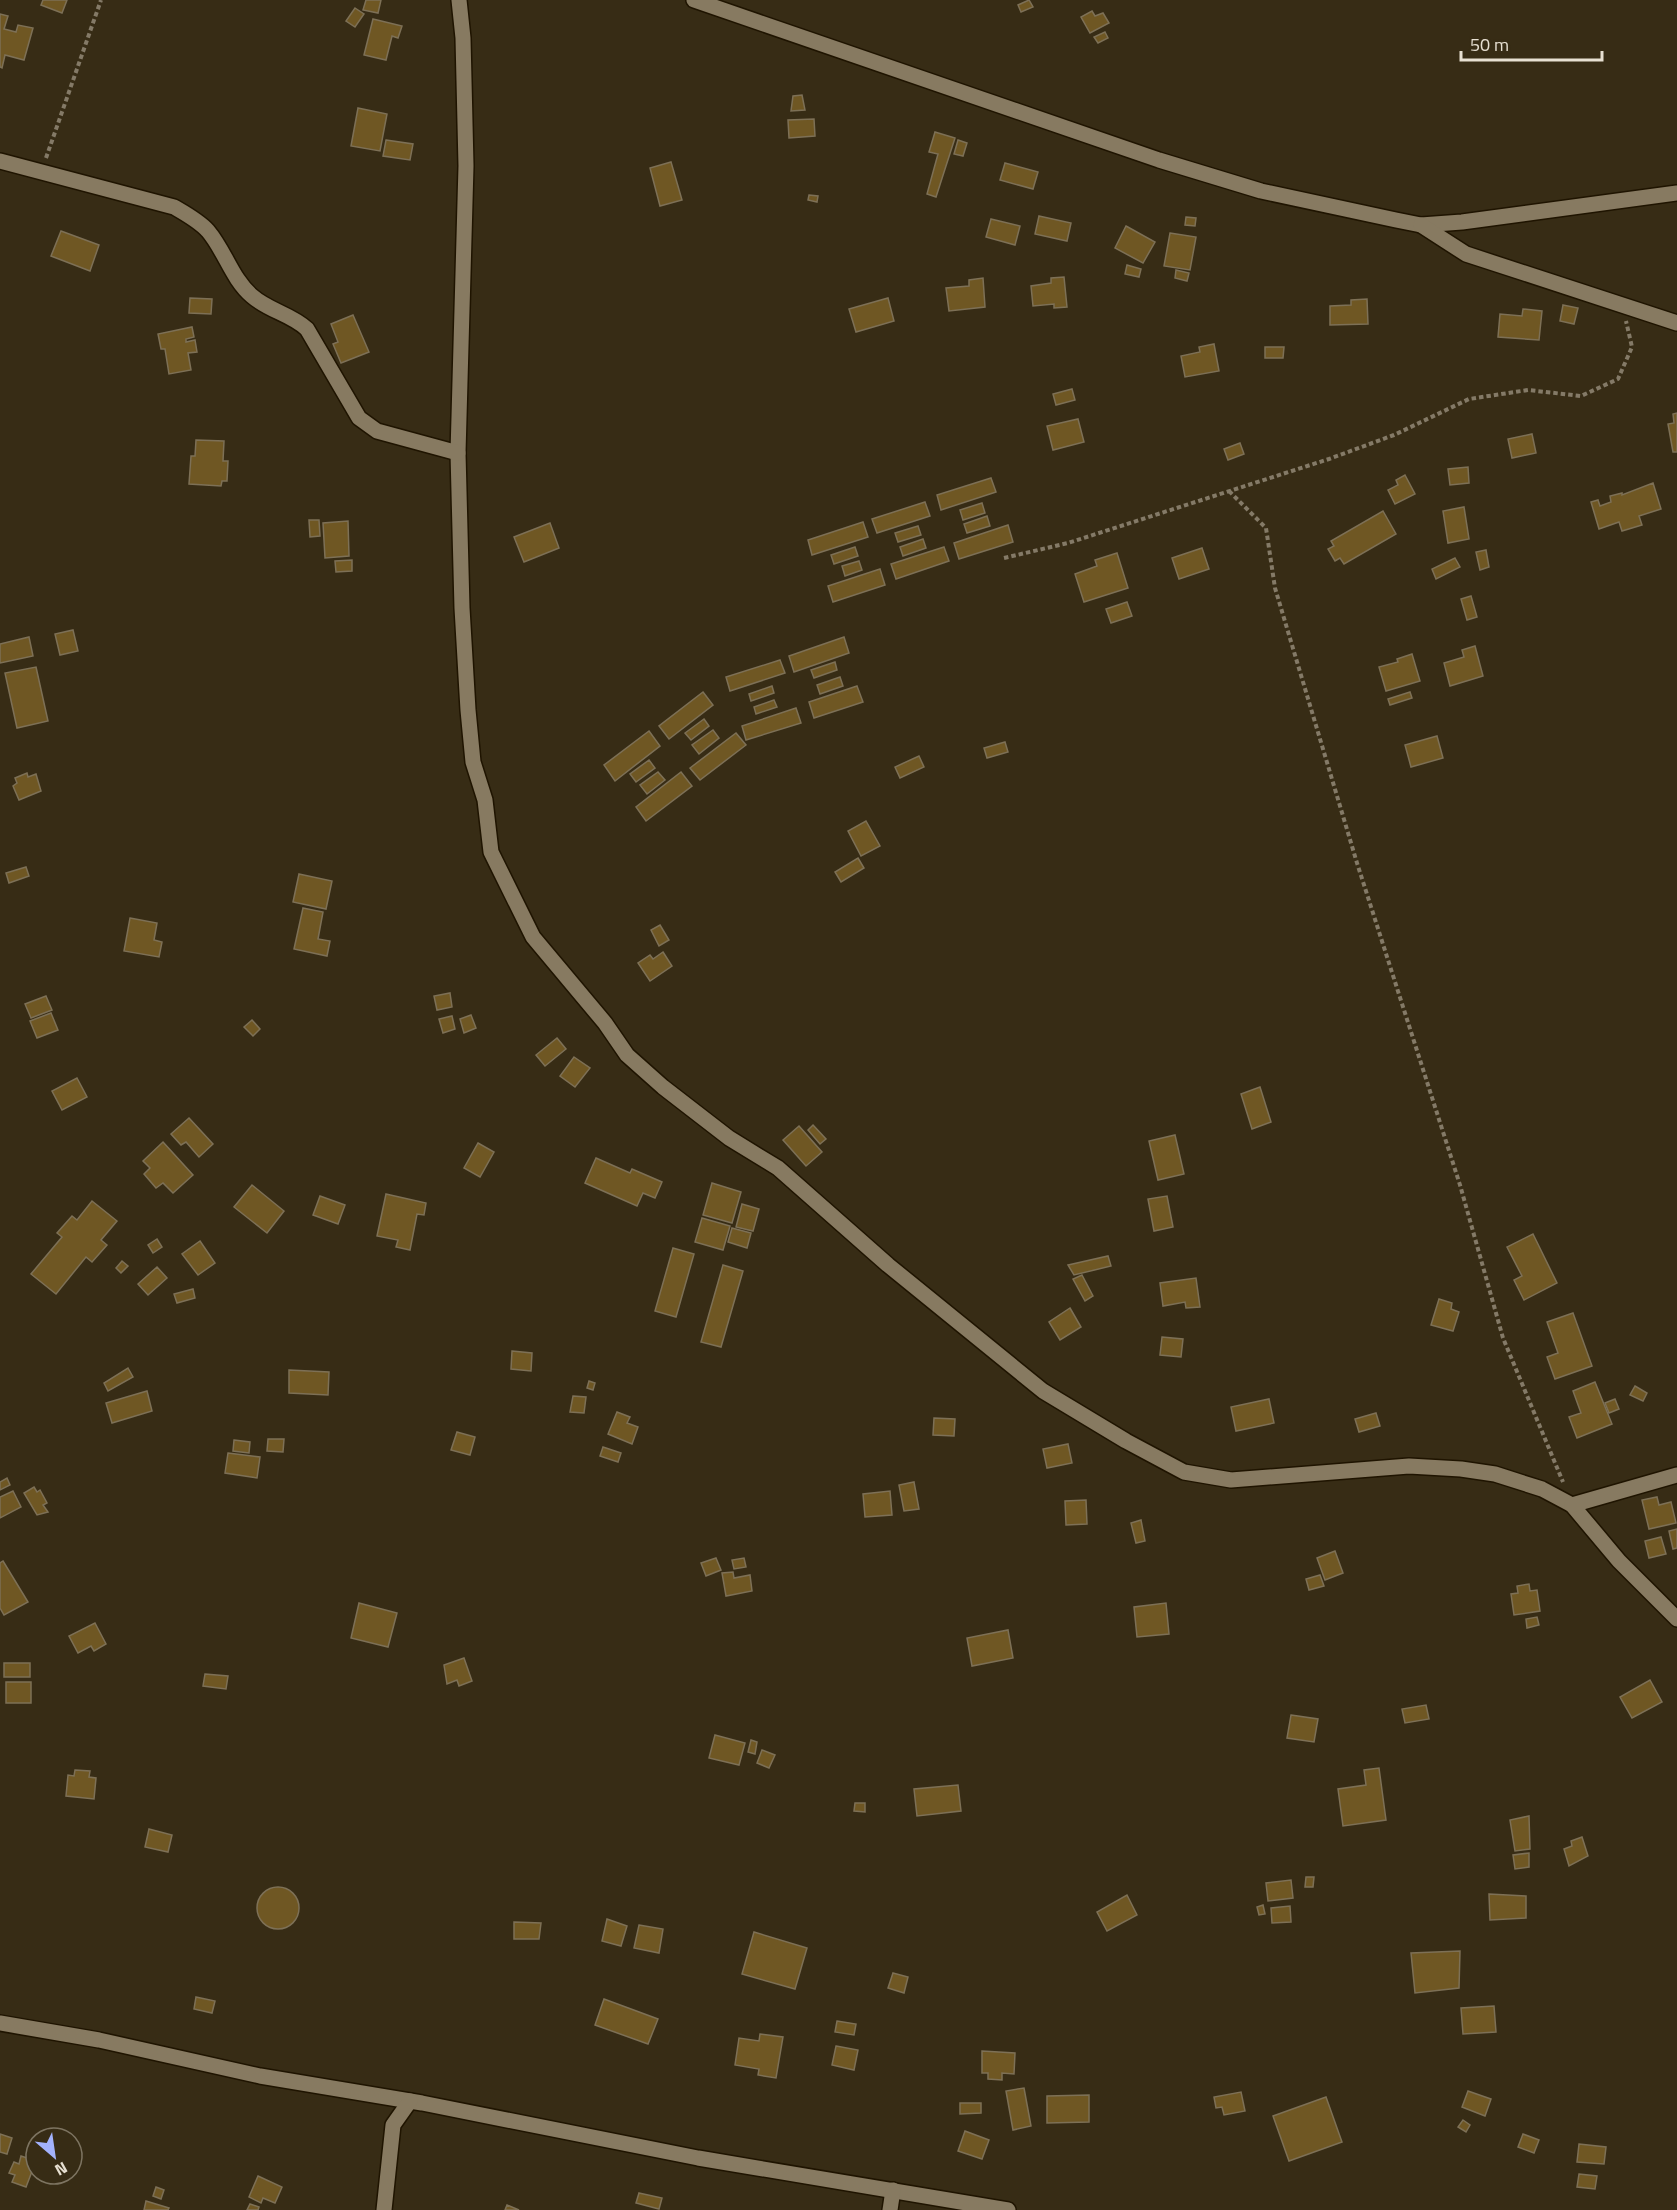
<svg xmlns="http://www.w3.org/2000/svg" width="1677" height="2210" viewBox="0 0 1677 2210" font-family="'Titillium Web',sans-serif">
<rect width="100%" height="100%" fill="#372c15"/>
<g fill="#6f5723" stroke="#7d7056" stroke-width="1.5">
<path d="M43 0H67L62 13 41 5Z"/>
<path d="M366 0H381L378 13 363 10Z"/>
<path d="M1029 0 1033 7 1021 12 1018 5Z"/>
<path d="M355 8 364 14 355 27 346 21Z"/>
<path d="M1092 11 1095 16 1103 13 1109 23 1090 33 1081 17Z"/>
<path d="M0 14 8 16 4 29 16 32 18 25 33 28 24 60 5 55 2 68 0 67Z"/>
<path d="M373 19 402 26 398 38 392 36 386 60 364 55Z"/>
<path d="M1105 32 1108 38 1098 43 1094 37Z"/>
<path d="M802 95 805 110 791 111 793 96Z"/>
<path d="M358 108 387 114 380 151 351 146Z"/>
<path d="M814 119 815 136 789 138 788 120Z"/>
<path d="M935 132 955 138 936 197 927 194 938 154 929 152Z"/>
<path d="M386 140 413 144 410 160 383 156Z"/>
<path d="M958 140 967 143 963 156 954 154Z"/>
<path d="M671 162 682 200 660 206 650 168Z"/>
<path d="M1005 163 1038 172 1033 189 1000 180Z"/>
<path d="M809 195 818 196 817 202 808 200Z"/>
<path d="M1039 216 1071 223 1067 241 1035 234Z"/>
<path d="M1186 217 1196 218 1195 226 1185 225Z"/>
<path d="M991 219 1020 226 1015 245 986 237Z"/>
<path d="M1126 226 1155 242 1143 263 1115 248Z"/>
<path d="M61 231 99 245 90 271 51 256Z"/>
<path d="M1170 233 1196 237 1190 270 1164 266Z"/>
<path d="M1127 265 1141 269 1139 277 1125 274Z"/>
<path d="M1176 270 1189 273 1187 281 1175 278Z"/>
<path d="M1064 277 1067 307 1054 308V304L1033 306 1031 286 1051 283V278Z"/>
<path d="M983 278 985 307 949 311 946 288 969 286V280Z"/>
<path d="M190 298 212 299 211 314 189 313Z"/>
<path d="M888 298 894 321 856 332 849 309Z"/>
<path d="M1367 299 1368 324 1330 325V306L1351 305V300Z"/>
<path d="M1563 305 1578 308 1574 324 1560 321Z"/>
<path d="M1523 309 1542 311 1539 340 1498 337 1500 314 1522 316Z"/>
<path d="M353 315 369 352 341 363 333 344 338 342 331 324Z"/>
<path d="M192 327 194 337 186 339V342L195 340 197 352 188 353 191 370 169 374 165 349H161L158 334Z"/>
<path d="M1214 344 1219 371 1185 377 1181 356 1200 352 1199 347Z"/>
<path d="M1265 347H1284L1283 358H1265Z"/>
<path d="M1072 389 1075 400 1056 405 1053 394Z"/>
<path d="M1677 413V452H1673L1668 424 1674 423 1673 414Z"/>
<path d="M1078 419 1084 442 1053 450 1047 426Z"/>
<path d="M1532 434 1536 453 1512 458 1508 439Z"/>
<path d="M196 440 224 441 223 461H228L227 481H222L221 486 189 484 191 456H195Z"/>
<path d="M1240 443 1244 454 1228 460 1224 449Z"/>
<path d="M1468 467 1469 483 1450 485 1448 469Z"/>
<path d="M1405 475 1415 494 1395 504 1388 490 1398 485 1396 480Z"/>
<path d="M991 478 996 492 941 510 937 495Z"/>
<path d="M1653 483 1661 509 1639 516 1642 525 1622 531 1619 522 1599 529 1591 502 1598 500 1600 506 1611 502 1610 496 1622 493V495Z"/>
<path d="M925 502 930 516 877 533 872 519Z"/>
<path d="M982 503 985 513 963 520 960 510Z"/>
<path d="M1464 507 1469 539 1448 543 1443 511Z"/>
<path d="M1383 511 1396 534 1344 564 1340 558 1335 561 1328 549 1334 546 1331 541Z"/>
<path d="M987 516 990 526 967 533 964 524Z"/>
<path d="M309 520H319L320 536 310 537Z"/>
<path d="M348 521 349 556 325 558 323 523Z"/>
<path d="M863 522 868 537 812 555 808 540Z"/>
<path d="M550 523 559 548 524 562 514 537Z"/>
<path d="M1008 525 1013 542 959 559 954 543Z"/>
<path d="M918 526 921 535 898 542 895 533Z"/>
<path d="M923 539 926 548 903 556 900 547Z"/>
<path d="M855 547 858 556 834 564 831 555Z"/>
<path d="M944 547 949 561 896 579 891 564Z"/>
<path d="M1202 548 1209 569 1179 579 1172 558Z"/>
<path d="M1486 550 1489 567 1480 570 1476 552Z"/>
<path d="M1117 553 1128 588 1084 602 1075 574 1097 566 1095 560Z"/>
<path d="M1455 558 1460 567 1436 579 1432 569Z"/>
<path d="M352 560V571L336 572 335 561Z"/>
<path d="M859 561 862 570 845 576 842 566Z"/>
<path d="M880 569 885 585 833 602 828 586Z"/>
<path d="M1471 596 1477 617 1467 620 1461 599Z"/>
<path d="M1127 602 1132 616 1111 623 1106 609Z"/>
<path d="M73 630 78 651 60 655 55 634Z"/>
<path d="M29 637 33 656 0 663V644Z"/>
<path d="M844 637 849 653 794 672 789 656Z"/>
<path d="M1475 646 1483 676 1450 686 1444 663 1464 657 1462 650Z"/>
<path d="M1412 654 1420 681 1386 691 1379 667 1398 662 1397 659Z"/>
<path d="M780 660 785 673 730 691 726 677Z"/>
<path d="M835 662 837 670 814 678 811 670Z"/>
<path d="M36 667 48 721 17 728 5 673Z"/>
<path d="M840 677 843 686 820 694 817 685Z"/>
<path d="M772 686 774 693 751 701 749 694Z"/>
<path d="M857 686 863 702 814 718 809 702Z"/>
<path d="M703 692 713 705 669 739 659 726Z"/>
<path d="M1410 692 1412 698 1390 705 1388 699Z"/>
<path d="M774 700 777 707 756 714 754 707Z"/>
<path d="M796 708 801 723 746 740 742 726Z"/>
<path d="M704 719 709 726 691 740 685 733Z"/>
<path d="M713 730 719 738 699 754 692 745Z"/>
<path d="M649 731 660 746 615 781 604 765Z"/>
<path d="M736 733 746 745 700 780 690 768Z"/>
<path d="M1437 736 1443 758 1411 767 1405 745Z"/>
<path d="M1005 742 1008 752 987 758 984 748Z"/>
<path d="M919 756 924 767 900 778 895 767Z"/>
<path d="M649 760 655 768 636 782 630 774Z"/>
<path d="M658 772 665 780 647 794 640 785Z"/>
<path d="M681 772 692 786 646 821 636 807Z"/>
<path d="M27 773 28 777 36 774 41 791 19 800 13 786 17 783 15 778Z"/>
<path d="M866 821 880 846 861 856 848 831Z"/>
<path d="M858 858 864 868 841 882 835 872Z"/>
<path d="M26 867 29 876 9 883 6 873Z"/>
<path d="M299 874 332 881 326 909 293 902Z"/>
<path d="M303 908 323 912 318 939 330 941 327 956 294 949Z"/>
<path d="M130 918 157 923 154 940 162 942 159 957 124 951Z"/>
<path d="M660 925 669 940 659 946 651 930Z"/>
<path d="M663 952 672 966 650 981 638 963 650 955 653 959Z"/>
<path d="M450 993 452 1007 437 1010 434 996Z"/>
<path d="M46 996 52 1010 31 1018 25 1004Z"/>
<path d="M51 1013 58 1030 37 1038 30 1021Z"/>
<path d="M471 1015 476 1028 464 1033 460 1019Z"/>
<path d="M452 1016 455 1029 443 1033 439 1019Z"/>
<path d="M252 1020 260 1029 253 1036 244 1027Z"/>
<path d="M557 1038 566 1049 545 1066 536 1055Z"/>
<path d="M574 1057 590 1068 575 1087 560 1076Z"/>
<path d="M77 1078 87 1097 62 1110 52 1091Z"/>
<path d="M1260 1087 1271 1122 1252 1129 1241 1094Z"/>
<path d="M189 1118 213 1144 199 1157 186 1142 181 1145 171 1134Z"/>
<path d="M813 1125 826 1139 820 1144 808 1130Z"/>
<path d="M799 1126 822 1152 806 1166 783 1140Z"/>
<path d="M1175 1135 1184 1174 1158 1180 1149 1141Z"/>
<path d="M163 1142 193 1175 173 1193 163 1183 156 1188 144 1174 150 1168 143 1161Z"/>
<path d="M478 1143 494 1152 480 1177 464 1168Z"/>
<path d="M596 1158 630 1173 632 1169 662 1182 655 1198 643 1193 637 1206 585 1183Z"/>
<path d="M712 1183 741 1192 732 1223 703 1215Z"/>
<path d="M252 1185 284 1211 267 1233 234 1207Z"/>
<path d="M386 1194 426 1203 424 1215 417 1214 410 1250 396 1247 398 1240 377 1236Z"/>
<path d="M320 1196 345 1205 338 1224 313 1215Z"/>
<path d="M1167 1196 1173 1227 1154 1231 1148 1199Z"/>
<path d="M92 1201 117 1221 101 1240 107 1245 92 1262 86 1257 56 1294 31 1274 62 1237 57 1233 72 1216 77 1220Z"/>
<path d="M742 1204 759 1209 753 1231 736 1227Z"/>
<path d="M702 1218 730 1226 723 1250 695 1242Z"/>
<path d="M732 1228 751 1233 747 1248 728 1242Z"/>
<path d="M1533 1234 1557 1283 1524 1300 1514 1280 1522 1276 1507 1247Z"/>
<path d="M157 1239 162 1247 153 1253 148 1245Z"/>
<path d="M200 1241 215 1263 198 1275 182 1254Z"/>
<path d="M673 1248 694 1254 676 1317 655 1311Z"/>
<path d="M1108 1256 1111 1266 1074 1275 1068 1265Z"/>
<path d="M122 1261 128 1266 121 1273 116 1268Z"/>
<path d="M723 1265 743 1271 721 1347 701 1342Z"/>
<path d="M157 1267 167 1278 148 1295 138 1284Z"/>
<path d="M1082 1275 1093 1296 1085 1301 1073 1279Z"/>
<path d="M1196 1278 1200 1307 1186 1308 1185 1302 1163 1306 1160 1283Z"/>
<path d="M193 1289 195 1298 177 1303 174 1294Z"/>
<path d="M1439 1299 1452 1303 1451 1309 1459 1312 1453 1331 1431 1325Z"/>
<path d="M1070 1308 1081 1327 1060 1340 1049 1322Z"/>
<path d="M1573 1313 1592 1366 1555 1379 1547 1357 1558 1353 1547 1322Z"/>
<path d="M1162 1337 1183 1339 1181 1357 1160 1355Z"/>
<path d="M512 1351 532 1353 531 1371 511 1369Z"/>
<path d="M128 1368 133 1377 108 1391 104 1383Z"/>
<path d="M289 1370 329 1372 328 1395 289 1393Z"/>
<path d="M589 1381 595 1383 593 1390 587 1388Z"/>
<path d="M1595 1382 1612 1424 1577 1438 1569 1417 1581 1413 1573 1391Z"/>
<path d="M1635 1386 1647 1393 1643 1401 1630 1395Z"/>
<path d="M147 1391 152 1411 112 1423 106 1403Z"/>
<path d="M573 1396 586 1397 584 1413 570 1412Z"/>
<path d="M1269 1399 1274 1423 1236 1431 1231 1407Z"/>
<path d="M1615 1399 1619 1409 1609 1413 1605 1403Z"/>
<path d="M617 1412 630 1417 627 1423 638 1427 632 1444 608 1434Z"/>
<path d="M1376 1413 1380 1426 1359 1432 1355 1419Z"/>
<path d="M934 1418 955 1419 954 1436 933 1435Z"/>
<path d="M457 1432 475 1437 470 1455 451 1450Z"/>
<path d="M268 1439H284L283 1452 267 1451Z"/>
<path d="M234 1440 250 1442 249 1453 233 1451Z"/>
<path d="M1068 1444 1072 1463 1047 1468 1043 1449Z"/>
<path d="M603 1447 621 1453 618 1462 600 1456Z"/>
<path d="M228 1453 260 1457 257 1478 225 1473Z"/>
<path d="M7 1478 10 1485 0 1490V1482Z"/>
<path d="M914 1482 919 1509 904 1511 899 1485Z"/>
<path d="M34 1487 37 1492 40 1490 47 1503 43 1505 48 1512 37 1515 24 1493Z"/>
<path d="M13 1491 21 1507 0 1518V1497Z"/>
<path d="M890 1491 892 1515 865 1517 863 1494Z"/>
<path d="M1657 1497 1659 1505 1671 1502 1676 1523 1649 1529 1642 1500Z"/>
<path d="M1086 1500 1087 1524 1066 1525 1065 1501Z"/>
<path d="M1141 1520 1145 1541 1136 1543 1131 1523Z"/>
<path d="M1677 1529V1548L1673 1549 1669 1531Z"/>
<path d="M1661 1537 1666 1554 1649 1558 1645 1541Z"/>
<path d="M1335 1551 1343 1573 1325 1580 1317 1558Z"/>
<path d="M716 1558 721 1570 706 1576 701 1563Z"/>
<path d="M744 1558 746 1567 734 1569 732 1560Z"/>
<path d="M3 1561 28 1602 4 1615 0 1608V1563Z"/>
<path d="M733 1572 734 1578 750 1575 752 1591 726 1596 722 1573Z"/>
<path d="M1320 1575 1324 1586 1309 1590 1306 1579Z"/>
<path d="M1529 1584 1530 1591 1537 1590 1540 1611 1514 1615 1511 1594 1518 1593 1517 1586Z"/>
<path d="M359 1603 397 1613 388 1647 351 1638Z"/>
<path d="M1166 1603 1169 1634 1137 1637 1134 1607Z"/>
<path d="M1537 1617 1539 1625 1527 1628 1526 1619Z"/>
<path d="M95 1623 106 1644 94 1651 91 1646 78 1653 69 1636Z"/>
<path d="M1008 1630 1013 1658 972 1666 967 1638Z"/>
<path d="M464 1658 472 1681 459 1686 457 1680 447 1684 444 1665Z"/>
<rect x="4" y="1663" width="26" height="14"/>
<path d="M205 1674 228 1676 226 1689 203 1686Z"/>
<path d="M1650 1680 1662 1702 1632 1718 1620 1697Z"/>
<rect x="6" y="1682" width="25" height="21"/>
<path d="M1426 1705 1429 1719 1405 1723 1402 1709Z"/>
<path d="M1291 1715 1318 1719 1314 1742 1287 1738Z"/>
<path d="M715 1735 745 1743 739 1765 709 1758Z"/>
<path d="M751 1740 757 1742 755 1754 748 1752Z"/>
<path d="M762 1750 775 1755 769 1768 757 1763Z"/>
<path d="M1379 1768 1386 1820 1343 1826 1338 1789 1366 1785 1364 1770Z"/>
<path d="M75 1770 90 1771 89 1777 96 1778 94 1799 66 1796 68 1775 74 1776Z"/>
<path d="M958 1785 961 1811 917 1816 914 1789Z"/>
<path d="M855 1803H865V1812L854 1811Z"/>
<path d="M1529 1816 1530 1849 1515 1851 1510 1820Z"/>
<path d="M149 1829 172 1835 168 1852 145 1847Z"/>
<path d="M1582 1837 1588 1856 1569 1866 1564 1849 1572 1846 1571 1841Z"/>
<path d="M1529 1853V1867L1515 1869 1513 1855Z"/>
<path d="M1306 1877H1314L1313 1887H1305Z"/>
<path d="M1291 1880 1293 1898 1268 1901 1266 1883Z"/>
<circle cx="278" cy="1908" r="21"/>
<path d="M1489 1894 1526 1896V1918L1490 1920Z"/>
<path d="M1127 1895 1137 1915 1107 1931 1097 1912Z"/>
<path d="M1263 1905 1265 1914 1259 1915 1257 1907Z"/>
<path d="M1290 1906 1291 1922 1272 1923 1271 1908Z"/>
<path d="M607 1919 627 1926 621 1946 602 1941Z"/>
<path d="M514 1922 541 1923 539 1939H514Z"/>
<path d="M639 1925 663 1929 659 1953 634 1948Z"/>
<path d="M754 1932 807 1948 795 1989 742 1974Z"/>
<path d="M1460 1951 1459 1988 1415 1993 1411 1953Z"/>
<path d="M893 1973 908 1977 904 1993 888 1988Z"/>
<path d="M196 1997 215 2001 212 2013 194 2009Z"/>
<path d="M604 1999 658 2019 648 2044 595 2025Z"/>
<path d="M1494 2006 1496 2032 1463 2034 1461 2008Z"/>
<path d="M837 2021 856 2024 854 2035 835 2032Z"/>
<path d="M760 2034 783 2037 776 2078 758 2075 759 2069 735 2065 739 2038 759 2041Z"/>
<path d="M836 2046 858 2050 854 2070 832 2065Z"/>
<path d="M982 2051 1015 2053 1014 2074 1002 2073V2080L988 2079V2073H982Z"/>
<path d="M1024 2088 1031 2126 1013 2130 1006 2091Z"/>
<path d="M1468 2091 1491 2099 1485 2116 1462 2107Z"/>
<path d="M1241 2092 1245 2111 1224 2115 1222 2107 1216 2108 1214 2097Z"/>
<path d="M1089 2095V2122L1047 2123V2096Z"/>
<path d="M1326 2097 1342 2142 1289 2161 1273 2116Z"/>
<path d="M960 2103H981V2113L960 2114Z"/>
<path d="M1463 2120 1470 2125 1466 2132 1458 2127Z"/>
<path d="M965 2131 989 2140 982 2159 958 2151Z"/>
<path d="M0 2134 12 2138 7 2154 0 2152Z"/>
<path d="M1523 2134 1539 2140 1534 2153 1518 2147Z"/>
<path d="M1579 2144 1606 2147 1604 2164 1577 2162Z"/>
<path d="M21 2156 36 2161 26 2187 12 2182 15 2175 9 2173 14 2162 19 2164Z"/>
<path d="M1579 2174 1597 2176 1595 2189 1577 2187Z"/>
<path d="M258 2176 282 2187 275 2203 263 2198 261 2203 249 2197Z"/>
<path d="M156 2187 164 2190 161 2199 153 2196Z"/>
<path d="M639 2193 662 2198 659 2209 636 2203Z"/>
<path d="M146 2201 169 2208 168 2210H144Z"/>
<path d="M250 2204 259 2207 258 2210H247Z"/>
<path d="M507 2205 519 2210H505Z"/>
</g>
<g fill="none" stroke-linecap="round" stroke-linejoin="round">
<defs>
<g id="minor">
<path d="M459 0 463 38 466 166 458 453 462 608 468 710 473 762 485 800 491 852 533 937 605 1023 627 1055 663 1087 729 1138 778 1168 888 1265 1043 1391 1126 1441 1184 1472 1231 1480 1409 1466 1461 1469 1495 1474 1542 1489 1572 1505 1619 1561 1677 1619"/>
<path d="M694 0 1159 160 1261 191 1396 220 1421 225 1462 222 1677 193"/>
<path d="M0 161 174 207C186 214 199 221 208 231 225 251 232 279 252 296 269 311 291 314 307 329L359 418 377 431 458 453"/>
<path d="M1421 225 1466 254 1677 323"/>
<path d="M1572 1505 1677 1475"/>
<path d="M0 2023 99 2040 260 2076 422 2103 698 2158 1008 2210"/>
<path d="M384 2210 393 2125 410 2101"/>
<path d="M890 2210 893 2190"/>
</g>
</defs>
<use href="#minor" stroke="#1f1400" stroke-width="18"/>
<g stroke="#847a67" stroke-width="4" stroke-dasharray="4.5 3" stroke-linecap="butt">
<path d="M46 158 101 0"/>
<path d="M1229 491 1266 528 1275 588 1357 863 1460 1185 1503 1338 1563 1482"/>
<path d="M1004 558 1068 543 1329 459 1394 435 1469 399 1528 390 1581 396 1618 379 1632 347 1626 321"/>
</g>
<use href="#minor" stroke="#877a61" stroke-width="15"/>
</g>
<g transform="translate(54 2156) rotate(151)"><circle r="28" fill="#372c15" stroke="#7d7461" stroke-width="1.5"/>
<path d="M0-4.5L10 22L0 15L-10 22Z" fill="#a3b2fc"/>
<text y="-9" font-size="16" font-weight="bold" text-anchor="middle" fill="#e7e0d2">N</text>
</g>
<path d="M1461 51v9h141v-9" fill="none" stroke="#e7e0d2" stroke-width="3"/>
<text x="1470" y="51" font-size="18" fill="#e7e0d2" stroke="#372c15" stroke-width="4.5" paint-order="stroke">50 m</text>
</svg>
